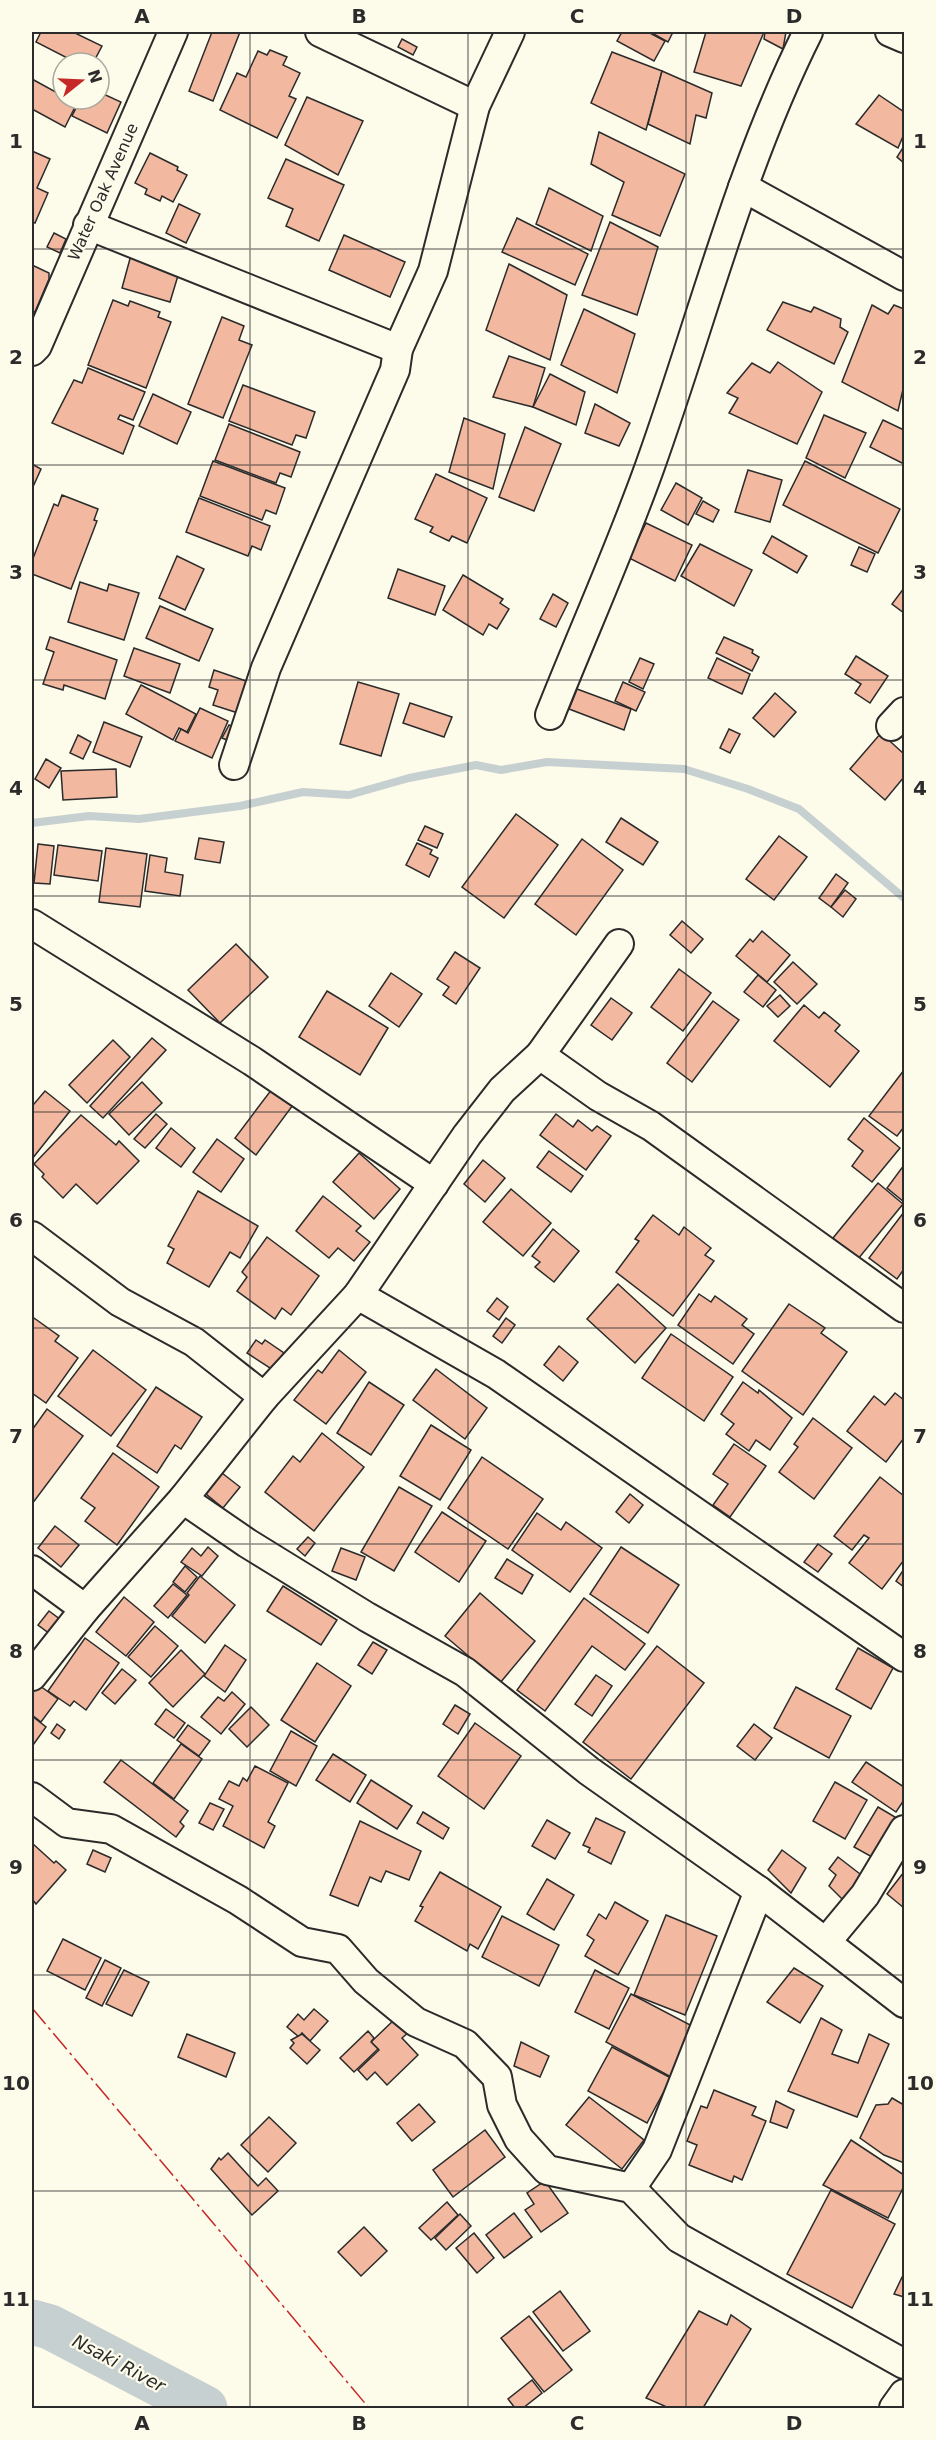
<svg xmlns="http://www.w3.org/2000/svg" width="936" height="2440" viewBox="0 0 936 2440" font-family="'DejaVu Sans',sans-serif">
<rect width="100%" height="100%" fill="#fdfbea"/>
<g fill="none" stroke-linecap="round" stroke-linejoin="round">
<path stroke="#c7d0d0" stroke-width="8" d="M32 823 89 816 139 819 240 806 303 792 349 795 409 778 476 765 501 770 547 762 684 769 748 789 799 809 904 898"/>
<path stroke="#c7d0d0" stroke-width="45" d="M32 2322 50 2327 205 2408"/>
</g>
<g fill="#f2b8a0" stroke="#2b2b2b" stroke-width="1.5">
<path d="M41 32H73L102 46 93 63H77L36 42Z"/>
<path d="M212 32H240L213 101 189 91Z"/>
<path d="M622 32H648L665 41 654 61 617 41Z"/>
<path d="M650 32H673L668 42Z"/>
<path d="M706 32H764L741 86 694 72Z"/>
<path d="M765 32H786L783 49 764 39Z"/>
<path d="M402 39 417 47 413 55 398 47Z"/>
<path d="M270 50 287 57 283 65 300 73 289 96 296 99 277 138 220 110 237 73 246 77 258 51 267 55Z"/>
<path d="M612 52 662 71 646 130 591 103Z"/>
<path d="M662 71 712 93 706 118 696 115 690 144 648 124Z"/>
<path d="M32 79 63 96 65 101 75 107 65 127 32 109Z"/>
<path d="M99 92 121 102 107 133 72 116 79 102 73 99H99Z"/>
<path d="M879 95 904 112V134L898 148 856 124Z"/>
<path d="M307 97 363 121 338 175 285 145Z"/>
<path d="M599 132 685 174 660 236 612 215 624 182 591 164Z"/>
<path d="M904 146V163L897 157Z"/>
<path d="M32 151 50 159 37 188 48 193 35 223 32 222Z"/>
<path d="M150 153 178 167 177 170 187 175 173 202 162 196 160 201 145 194 147 189 135 183Z"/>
<path d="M286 159 344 185 319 241 286 226 293 209 268 198Z"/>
<path d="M549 188 603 216 591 251 536 224Z"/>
<path d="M179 204 200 214 186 243 166 233Z"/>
<path d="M517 218 588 254 575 285 502 252Z"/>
<path d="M610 222 658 247 637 315 582 295Z"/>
<path d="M54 233 66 239 60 253 47 247Z"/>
<path d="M344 235 405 262 390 297 329 270Z"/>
<path d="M131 255 180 269 170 302 122 288Z"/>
<path d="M509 264 567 295 550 360 486 330Z"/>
<path d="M32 265 49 273V279L35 312 32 311Z"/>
<path d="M113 300 128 306 130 301 160 312 158 317 171 322 146 388 88 365Z"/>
<path d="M783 302 811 312 814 307 841 319 840 327 848 332 834 364 767 330Z"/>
<path d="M872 305 888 314 894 305 904 309V385L898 411 842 382Z"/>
<path d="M584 309 635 334 617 393 561 365Z"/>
<path d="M222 317 244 326 239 340 252 345 223 418 188 404Z"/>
<path d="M509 356 545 368 533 407 493 397Z"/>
<path d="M778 362 822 392 797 444 729 413 738 398 727 393 752 363 770 373Z"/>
<path d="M88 368 145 392 133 420 120 415 118 419 134 426 123 454 52 423 74 380 82 383Z"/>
<path d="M550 374 585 392 576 425 533 407Z"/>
<path d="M243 385 315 412 306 438 296 435 292 445 229 421Z"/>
<path d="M153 394 191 412 177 444 139 426Z"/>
<path d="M595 404 630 423 619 446 585 433Z"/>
<path d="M824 415 866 433 845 478 806 458Z"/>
<path d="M464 418 505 434 493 489 449 472Z"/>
<path d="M883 420 904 430V464L870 447Z"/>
<path d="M229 424 300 452 291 477 280 473 276 483 215 460Z"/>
<path d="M525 427 561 444 534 511 499 497Z"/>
<path d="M213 461 285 488 276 514 266 510 262 520 200 496Z"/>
<path d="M805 461 900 509 878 553 783 505Z"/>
<path d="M32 464 41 469 32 489Z"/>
<path d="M748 470 782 480 770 522 735 512Z"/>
<path d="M436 474 487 498 467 543 452 536 449 541 430 532 433 527 415 519Z"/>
<path d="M676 483 702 498 688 525 661 510Z"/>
<path d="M62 495 98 509 94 520 97 521 71 589 32 574V561L54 504 58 506Z"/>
<path d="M199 498 270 526 261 550 252 546 248 556 186 532Z"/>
<path d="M703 501 719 510 713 522 696 514Z"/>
<path d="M646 523 692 545 675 581 629 558Z"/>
<path d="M772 536 807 556 797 573 763 553Z"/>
<path d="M700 544 752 570 734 606 681 576Z"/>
<path d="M859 547 875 554 867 572 851 565Z"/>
<path d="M177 556 204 569 185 610 159 598Z"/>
<path d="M398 569 445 586 435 615 388 598Z"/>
<path d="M463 575 503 599 500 603 509 609 497 629 489 624 483 635 443 610Z"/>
<path d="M80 582 107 591 109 584 139 593 124 640 68 622Z"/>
<path d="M904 588V613L892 604Z"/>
<path d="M553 594 568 603 556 627 540 619Z"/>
<path d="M160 606 213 629 199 661 146 638Z"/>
<path d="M50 637 117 660 105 699 64 685 63 690 43 684 54 652 46 649Z"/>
<path d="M724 637 753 650 752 653 759 657 752 671 716 653Z"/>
<path d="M134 648 180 664 170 693 124 676Z"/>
<path d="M856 656 888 676 870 703 855 693 861 684 845 674Z"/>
<path d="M640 658 654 664 643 689 629 682Z"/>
<path d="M717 658 750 674 742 694 708 678Z"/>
<path d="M214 670 249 682 238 713 213 705 218 690 209 687Z"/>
<path d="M358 682 399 694 381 756 340 744Z"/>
<path d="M623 682 645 692 636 711 615 701Z"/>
<path d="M141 685 196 714 187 732 179 728 173 740 126 714Z"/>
<path d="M577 689 631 709 624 730 569 709Z"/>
<path d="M775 693 796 712 774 737 753 718Z"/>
<path d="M410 703 452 717 444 737 403 723Z"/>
<path d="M200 708 228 721 212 758 175 741 181 729 188 733Z"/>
<path d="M104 722 142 737 130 767 93 752Z"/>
<path d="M229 725 238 729 232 742 222 738Z"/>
<path d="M729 729 740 734 730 753 720 748Z"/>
<path d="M881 733 904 754V777L885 800 850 769Z"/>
<path d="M78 735 91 742 83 759 70 753Z"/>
<path d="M46 759 61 768 49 788 35 779Z"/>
<path d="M116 769 117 797 63 800 61 771Z"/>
<path d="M516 814 558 845 504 918 462 887Z"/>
<path d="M621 818 658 842 643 865 606 842Z"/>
<path d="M425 826 443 834 437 848 418 840Z"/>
<path d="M779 836 807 857 774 900 746 879Z"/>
<path d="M199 838 224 842 220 863 195 859Z"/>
<path d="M582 839 623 870 576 935 535 904Z"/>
<path d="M417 843 432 850 430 854 438 858 429 877 406 865Z"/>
<path d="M38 844 54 846 50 884 34 883Z"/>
<path d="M58 845 102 851 98 881 54 875Z"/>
<path d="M106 848 147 854 140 907 99 902Z"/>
<path d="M150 855 167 858 165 872 183 875 180 896 145 891Z"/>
<path d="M836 874 848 883 831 907 819 898Z"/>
<path d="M845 890 856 899 843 917 831 907Z"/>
<path d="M682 921 703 939 691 953 670 935Z"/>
<path d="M762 931 790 955 767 982 736 956 750 939 753 942Z"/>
<path d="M236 944 268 977 220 1023 188 990Z"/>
<path d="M455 952 480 968 456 1004 443 995 449 987 437 979Z"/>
<path d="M793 962 817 984 797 1004 774 982Z"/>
<path d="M679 969 711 993 683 1031 651 1007Z"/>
<path d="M391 973 422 994 399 1027 369 1006Z"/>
<path d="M758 975 776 990 763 1007 744 992Z"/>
<path d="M327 991 388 1028 360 1075 299 1037Z"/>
<path d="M780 995 790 1006 778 1017 767 1006Z"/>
<path d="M611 998 632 1013 612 1040 591 1025Z"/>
<path d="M713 1001 739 1020 692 1082 667 1063Z"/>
<path d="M804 1005 819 1018 824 1012 840 1025 835 1031 859 1051 830 1087 774 1041Z"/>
<path d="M152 1038 166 1050 103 1118 90 1106Z"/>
<path d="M113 1040 130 1057 87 1103 69 1085Z"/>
<path d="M904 1070V1127L897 1136 869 1116Z"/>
<path d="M142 1082 162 1103 129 1135 109 1114Z"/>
<path d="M272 1089 293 1105 256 1155 235 1138Z"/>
<path d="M45 1091 70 1111 32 1159V1102L34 1104Z"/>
<path d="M156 1114 167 1124 145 1148 134 1139Z"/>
<path d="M556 1114 573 1127 578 1120 592 1131 597 1126 611 1136 586 1170 540 1135Z"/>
<path d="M81 1115 116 1145 119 1141 139 1161 97 1204 76 1184 63 1198 42 1177 44 1174 34 1164Z"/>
<path d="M864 1118 900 1148 872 1182 852 1166 863 1151 848 1139Z"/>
<path d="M171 1128 195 1148 181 1167 156 1148Z"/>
<path d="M217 1139 244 1159 221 1192 193 1172Z"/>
<path d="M549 1151 583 1176 571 1192 537 1167Z"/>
<path d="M359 1153 400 1189 374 1219 333 1182Z"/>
<path d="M483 1160 505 1178 485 1202 464 1184Z"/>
<path d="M904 1165V1202L887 1188Z"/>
<path d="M878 1183 903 1204 858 1259 833 1238Z"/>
<path d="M511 1189 551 1223 523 1256 483 1222Z"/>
<path d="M198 1191 258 1226 240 1258 230 1252 209 1287 167 1263 174 1249 168 1246Z"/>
<path d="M323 1196 361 1226 356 1231 370 1242 354 1261 338 1248 329 1258 296 1231Z"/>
<path d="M904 1212V1269L897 1279 869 1258Z"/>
<path d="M653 1215 679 1235 684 1227 711 1248 705 1255 714 1261 673 1316 616 1272 639 1241 635 1239Z"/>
<path d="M553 1229 579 1251 554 1282 535 1267 540 1262 532 1256Z"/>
<path d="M267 1237 319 1276 291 1315 282 1308 275 1319 237 1291 247 1277 242 1272Z"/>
<path d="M618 1284 666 1328 635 1363 587 1319Z"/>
<path d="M699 1294 711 1302 715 1296 747 1319 742 1325 754 1334 733 1364 678 1325Z"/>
<path d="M497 1298 508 1307 499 1320 487 1311Z"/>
<path d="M789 1304 825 1328 821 1333 847 1352 803 1415 742 1371Z"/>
<path d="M34 1318 59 1336 55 1341 78 1358 46 1403 32 1393V1322Z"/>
<path d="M506 1318 515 1325 502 1343 493 1336Z"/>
<path d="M671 1334 733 1377 704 1421 642 1378Z"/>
<path d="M256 1340 262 1344 265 1340 284 1353 273 1370 247 1353Z"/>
<path d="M559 1346 578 1362 563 1381 544 1365Z"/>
<path d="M93 1350 146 1390 111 1436 58 1396Z"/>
<path d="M339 1350 366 1372 326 1424 294 1400 318 1370 322 1373Z"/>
<path d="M436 1369 487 1408 465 1439 413 1400Z"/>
<path d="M369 1382 404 1405 371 1455 337 1433Z"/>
<path d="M743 1382 758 1393 759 1390 792 1418 770 1450 756 1440 749 1451 726 1434 734 1424 721 1414Z"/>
<path d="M156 1387 202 1417 181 1449 175 1445 157 1473 117 1446Z"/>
<path d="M895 1393 904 1400V1438L886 1462 847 1431 874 1396 885 1405Z"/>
<path d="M47 1409 83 1436 32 1504V1430Z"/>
<path d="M813 1418 852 1448 814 1499 779 1472 798 1447 794 1444Z"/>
<path d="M431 1425 471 1450 440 1500 400 1476Z"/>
<path d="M322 1433 364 1467 314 1531 265 1492 293 1456 300 1462Z"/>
<path d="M734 1444 766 1466 730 1517 713 1505 728 1484 713 1474Z"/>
<path d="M113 1453 159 1487 117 1545 85 1521 95 1508 81 1498Z"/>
<path d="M482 1457 543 1499 508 1549 448 1508Z"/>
<path d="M222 1473 240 1487 223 1508 206 1494Z"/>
<path d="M880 1477 904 1496V1560L882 1589 849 1563 869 1538 864 1535 852 1550 834 1536Z"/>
<path d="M399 1487 432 1506 394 1571 361 1552Z"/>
<path d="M630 1494 643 1505 629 1523 616 1512Z"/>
<path d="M442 1512 486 1541 459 1582 415 1552Z"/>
<path d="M537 1513 561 1530 566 1522 602 1548 570 1592 512 1550Z"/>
<path d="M55 1526 79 1545 61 1567 38 1548Z"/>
<path d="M308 1537 315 1543 305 1556 297 1549Z"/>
<path d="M818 1544 832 1554 818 1572 804 1562Z"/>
<path d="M208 1547 218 1556 202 1576 181 1562 192 1548 201 1556Z"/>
<path d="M621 1547 679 1585 648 1633 590 1594Z"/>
<path d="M341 1548 365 1557 356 1580 332 1571Z"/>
<path d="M507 1559 533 1575 522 1594 495 1578Z"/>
<path d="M185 1566 197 1577 185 1592 173 1582Z"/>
<path d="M904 1569V1587L896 1581Z"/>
<path d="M200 1576 235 1605 205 1643 172 1616 189 1595 187 1593Z"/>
<path d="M173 1584 187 1595 168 1618 154 1606Z"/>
<path d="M283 1586 337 1620 321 1645 267 1611Z"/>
<path d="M480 1593 535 1641 500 1683 445 1636Z"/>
<path d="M124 1597 154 1622 126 1656 96 1632Z"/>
<path d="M584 1598 645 1644 625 1670 592 1646 545 1711 517 1690Z"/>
<path d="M49 1611 61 1620 50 1634 38 1625Z"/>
<path d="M155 1626 178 1646 151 1677 128 1657Z"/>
<path d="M85 1638 119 1663 86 1710 74 1701 70 1706 48 1691Z"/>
<path d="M373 1642 387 1650 372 1674 358 1665Z"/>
<path d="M225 1645 246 1660 225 1692 204 1676Z"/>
<path d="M657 1646 704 1683 631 1779 583 1742Z"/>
<path d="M858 1648 893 1668 871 1709 836 1689Z"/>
<path d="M181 1650 205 1674 173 1707 149 1683Z"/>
<path d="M317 1663 351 1686 315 1742 281 1720Z"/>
<path d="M122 1669 136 1680 115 1704 102 1693Z"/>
<path d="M596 1675 612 1686 592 1716 575 1704Z"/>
<path d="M36 1683 58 1699 41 1722 32 1715V1690Z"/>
<path d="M796 1687 851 1716 829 1758 774 1728Z"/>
<path d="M232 1692 245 1704 221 1734 201 1717 218 1697 224 1701Z"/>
<path d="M455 1705 470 1714 458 1734 443 1724Z"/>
<path d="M251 1707 269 1725 247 1747 229 1729Z"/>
<path d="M166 1709 185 1723 174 1738 155 1724Z"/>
<path d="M32 1716 46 1727 33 1745 32 1744Z"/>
<path d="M475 1723 521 1756 484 1809 438 1776Z"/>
<path d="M57 1724 65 1730 59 1739 51 1733Z"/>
<path d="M754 1724 772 1738 755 1760 737 1746Z"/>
<path d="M188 1725 210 1741 199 1756 177 1740Z"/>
<path d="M291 1731 317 1746 296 1786 270 1771Z"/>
<path d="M181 1744 202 1759 174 1799 153 1783Z"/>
<path d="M333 1754 366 1775 350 1802 316 1780Z"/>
<path d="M121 1760 188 1811 180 1822 184 1826 176 1837 104 1782Z"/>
<path d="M866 1762 904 1787V1800L896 1812 852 1782Z"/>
<path d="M255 1766 288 1783 268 1822 275 1826 264 1848 223 1826 233 1806 219 1799 229 1781 239 1786 243 1778 247 1781Z"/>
<path d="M371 1780 412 1806 397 1829 357 1803Z"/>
<path d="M835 1782 867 1800 845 1839 813 1821Z"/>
<path d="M210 1803 224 1809 213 1830 199 1823Z"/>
<path d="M878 1807 895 1817 872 1857 854 1847Z"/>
<path d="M423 1812 449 1828 443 1839 417 1823Z"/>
<path d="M596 1818 625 1832 611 1864 588 1852 590 1848 583 1845Z"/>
<path d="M547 1820 570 1833 555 1859 532 1846Z"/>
<path d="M360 1821 421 1851 409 1880 386 1871 381 1882 370 1877 358 1906 330 1895Z"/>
<path d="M32 1843 54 1863 56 1861 66 1870 36 1904 32 1899Z"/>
<path d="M93 1850 111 1858 105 1872 87 1864Z"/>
<path d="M782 1850 806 1868 791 1893 768 1870Z"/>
<path d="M838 1857 864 1877 844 1901 829 1886 836 1875 829 1869Z"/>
<path d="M440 1872 501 1907 478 1949 470 1944 467 1951 415 1921 423 1907 420 1906Z"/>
<path d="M904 1872V1908L887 1894Z"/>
<path d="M547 1879 574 1895 554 1930 527 1914Z"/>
<path d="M615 1902 648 1921 618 1975 585 1956 594 1940 587 1935 599 1914 606 1919Z"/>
<path d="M666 1915 717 1936 685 2015 634 1995Z"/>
<path d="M502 1916 559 1945 539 1986 482 1957Z"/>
<path d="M63 1939 101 1958 85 1990 47 1971Z"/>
<path d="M105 1960 121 1968 102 2006 86 1998Z"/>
<path d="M794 1968 823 1986 800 2023 767 2002Z"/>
<path d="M124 1970 149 1982 132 2016 106 2004Z"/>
<path d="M595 1970 629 1988 609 2029 575 2012Z"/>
<path d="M631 1994 696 2028 671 2077 606 2042Z"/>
<path d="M314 2009 328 2021 310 2041 302 2033 299 2037 287 2027 298 2014 304 2020Z"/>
<path d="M396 2018 409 2032 402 2038 418 2055 387 2085 375 2072 367 2080 358 2070 379 2050 371 2042Z"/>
<path d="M821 2018 842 2030 832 2054 858 2063 869 2034 889 2044 857 2117 788 2091Z"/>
<path d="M368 2031 374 2038 371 2042 378 2049 354 2072 340 2058Z"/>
<path d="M187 2034 235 2053 226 2077 178 2057Z"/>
<path d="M302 2034 320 2050 307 2064 290 2048 294 2043 291 2040Z"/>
<path d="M521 2042 549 2056 540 2077 514 2066Z"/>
<path d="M612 2047 671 2078 647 2123 588 2091Z"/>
<path d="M714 2090 756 2107 752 2115 766 2121 742 2180 734 2176 732 2182 689 2165 697 2145 687 2141 701 2106 707 2108Z"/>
<path d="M589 2097 644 2140 622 2169 566 2125Z"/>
<path d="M892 2098 904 2105V2163L884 2155 860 2138 876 2105 888 2104Z"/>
<path d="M776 2101 794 2110 787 2128 770 2122Z"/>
<path d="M419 2104 435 2122 412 2141 397 2123Z"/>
<path d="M269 2117 296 2143 268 2172 241 2145Z"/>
<path d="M485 2130 505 2157 453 2197 433 2170Z"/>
<path d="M851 2140 904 2175V2186L888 2218 823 2185Z"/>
<path d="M228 2153 258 2186 266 2178 278 2191 252 2215 211 2169 219 2158 221 2160Z"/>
<path d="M545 2181 568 2213 541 2232 525 2210 534 2204 527 2193Z"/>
<path d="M831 2190 895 2224 852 2308 787 2274Z"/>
<path d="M447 2202 458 2215 431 2240 419 2228Z"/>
<path d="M514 2213 532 2237 504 2258 486 2235Z"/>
<path d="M460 2214 471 2226 446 2250 435 2238Z"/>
<path d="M364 2227 387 2251 361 2276 338 2252Z"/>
<path d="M474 2233 494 2258 477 2273 456 2248Z"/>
<path d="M904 2273V2297L894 2294Z"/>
<path d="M560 2291 590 2331 563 2351 533 2312Z"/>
<path d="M699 2311 727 2325 731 2315 751 2329 703 2408H669L646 2398Z"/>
<path d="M529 2316 572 2370 544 2392 501 2338Z"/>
<path d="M532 2380 542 2393 523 2408H515L508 2399Z"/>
</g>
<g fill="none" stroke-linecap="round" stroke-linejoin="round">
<defs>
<g id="minor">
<path d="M320 32 475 106"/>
<path d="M890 32 904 38"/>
<path d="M743 187 904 276"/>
<path d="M88 225 398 349"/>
<path d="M32 351 37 346 173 32"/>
<path d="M550 715C583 632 620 550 650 466 702 321 739 170 808 32"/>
<path d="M891 726 904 712"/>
<path d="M234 765 266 668 395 370 398 349 433 271 475 106 510 32"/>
<path d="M32 924 252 1061 434 1184"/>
<path d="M540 1055 598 1096 651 1126 904 1308"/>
<path d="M32 1236 120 1302 194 1342 264 1397"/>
<path d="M358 1295 496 1374 904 1657"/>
<path d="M183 1499 247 1543 367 1617 465 1672 589 1771 759 1891 904 2003"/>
<path d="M32 1570 85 1609"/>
<path d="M32 1676 85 1609 183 1499 264 1397 358 1295 467 1135 502 1090 540 1055 619 944"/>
<path d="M32 1797 67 1823 111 1829 238 1900 302 1942 338 1949 366 1981 416 2022 465 2044 497 2077 502 2105 519 2139 547 2170 631 2188 679 2238 904 2364"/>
<path d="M826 1942 865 1895 904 1830"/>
<path d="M631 2188 657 2150 759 1891"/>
<path d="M894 2408 904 2394"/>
</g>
</defs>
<use href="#minor" stroke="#2b2b2b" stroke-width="32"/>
<use href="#minor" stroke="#fdfbea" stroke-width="28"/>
<path stroke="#c62828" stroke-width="1.5" stroke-dasharray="21 4.5 3 4.5" stroke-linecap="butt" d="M32 2008 369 2408"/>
</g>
<path fill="none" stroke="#2b2b2b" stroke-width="1.5" stroke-opacity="0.55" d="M250 32V2408M468 32V2408M686 32V2408M32 249H904M32 465H904M32 680H904M32 896H904M32 1112H904M32 1328H904M32 1544H904M32 1760H904M32 1975H904M32 2191H904"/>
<g text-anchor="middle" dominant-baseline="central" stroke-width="4.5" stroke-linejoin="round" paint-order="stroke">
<g font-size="16" fill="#2b2b2b" stroke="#fdfbea">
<text transform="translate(103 192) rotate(-66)">Water Oak Avenue</text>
</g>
<g font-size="18" font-style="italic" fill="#2b2b2b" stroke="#fdfbea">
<text transform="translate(119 2363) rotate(28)">Nsaki River</text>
</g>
</g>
<rect width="936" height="2440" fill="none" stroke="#fdfbea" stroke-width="66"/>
<g transform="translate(81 81) rotate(72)"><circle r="28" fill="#fdfbea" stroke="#a9a89e" stroke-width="1.5"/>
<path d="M0-4.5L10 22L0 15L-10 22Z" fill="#c62828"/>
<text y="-9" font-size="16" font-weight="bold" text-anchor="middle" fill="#2b2b2b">N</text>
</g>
<rect x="33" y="33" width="870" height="2374" fill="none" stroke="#2b2b2b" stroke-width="2"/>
<g font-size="20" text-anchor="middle" font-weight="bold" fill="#2b2b2b">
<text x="142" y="23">A</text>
<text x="359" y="23">B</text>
<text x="577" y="23">C</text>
<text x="794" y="23">D</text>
<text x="16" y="148">1</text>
<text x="920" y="148">1</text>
<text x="16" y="364">2</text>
<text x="920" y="364">2</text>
<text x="16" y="579">3</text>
<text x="920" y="579">3</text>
<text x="16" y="795">4</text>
<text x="920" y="795">4</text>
<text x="16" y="1011">5</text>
<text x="920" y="1011">5</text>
<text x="16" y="1227">6</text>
<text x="920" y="1227">6</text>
<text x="16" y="1443">7</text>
<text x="920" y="1443">7</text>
<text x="16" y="1658">8</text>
<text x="920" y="1658">8</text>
<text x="16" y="1874">9</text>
<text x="920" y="1874">9</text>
<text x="16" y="2090">10</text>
<text x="920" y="2090">10</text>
<text x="16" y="2306">11</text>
<text x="920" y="2306">11</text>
<text x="142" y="2430">A</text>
<text x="359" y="2430">B</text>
<text x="577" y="2430">C</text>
<text x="794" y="2430">D</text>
</g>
</svg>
